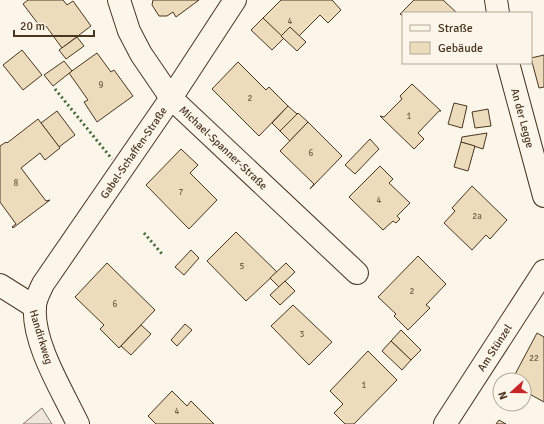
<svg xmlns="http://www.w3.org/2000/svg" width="544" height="424" viewBox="0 0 544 424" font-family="Signika,sans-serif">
<rect width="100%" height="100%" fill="#fbf6e9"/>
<path fill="#ede6d9" stroke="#887966" d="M42 408 52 424H23Z"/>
<g fill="#ecdcbc" stroke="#4a3520">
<path d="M28 0H63L67 5 73 1 91 26 62 48 46 26 42 29 23 4Z"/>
<path d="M153 0H199L176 17 173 12 167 16H159L152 5Z"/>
<path d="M281 0H332L341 10 328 23 320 15 299 36 290 27 281 36 263 18Z"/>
<path d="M414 0H443L457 13H403V16L400 14Z"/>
<path d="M263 18 284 38 272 50 251 30Z"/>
<path d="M290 27 306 42 297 51 281 36Z"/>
<path d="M77 37 84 46 66 59 59 50Z"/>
<path d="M22 50 42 75 23 90 3 65Z"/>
<path d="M97 53 111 72 114 70 133 96 97 122 84 102 88 100 69 73Z"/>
<path d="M544 55V87L539 88 531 58Z"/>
<path d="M64 61 72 71 53 86 44 75Z"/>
<path d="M238 62 266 90 269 87 288 106 259 136 212 89Z"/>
<path d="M412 84 441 111H439L418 133 424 139 414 149 380 116 384 117 402 99 400 96Z"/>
<path d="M454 103 467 106 462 128 448 124Z"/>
<path d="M288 106 297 114 280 131 272 123Z"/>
<path d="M488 109 491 126 475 128 472 112Z"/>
<path d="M57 111 75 135 59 147 41 123Z"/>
<path d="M298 113 308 122 290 141 280 131Z"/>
<path d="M38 119 60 148 45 160 40 153 21 168 46 201 50 200 13 228 12 227 16 224 0 202V146L6 142 7 143Z"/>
<path d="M308 122 342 156 310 189 314 184 280 151Z"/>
<path d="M487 133 483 149 461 142 462 137Z"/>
<path d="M370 139 379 149 355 174 345 165Z"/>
<path d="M461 142 475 146 468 171 454 167Z"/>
<path d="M181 149 198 165 190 173 217 200 189 229 146 185Z"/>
<path d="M380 166 393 179 389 183 410 203 397 216 400 219 396 223 393 221 383 230 349 197Z"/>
<path d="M472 186 507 220 490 239 486 235 472 250 444 223 455 211 452 208Z"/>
<path d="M236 232 277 272 246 301 207 261Z"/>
<path d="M191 250 199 258 184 275 175 267Z"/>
<path d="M418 256 446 284 426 305 430 308 408 330 394 316 396 314 378 297Z"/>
<path d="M107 263 155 310 119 348 100 329 104 325 75 297Z"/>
<path d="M286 263 295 272 279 287 270 278Z"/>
<path d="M285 281 295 291 280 305 270 295Z"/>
<path d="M293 305 332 342 309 365 271 326Z"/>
<path d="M185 324 192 330 177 346 171 340Z"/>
<path d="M141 325 151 334 131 355 121 346Z"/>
<path d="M401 330 421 350 411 360 391 341Z"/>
<path d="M537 333 544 337V402L524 391V380H512Z"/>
<path d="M391 341 411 360 402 370 382 351Z"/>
<path d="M368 351 397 380 354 424H345L334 413 343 404 330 391Z"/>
<path d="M172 391 187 406 191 401 214 424H156L148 416Z"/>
<path d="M499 420 506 424H496Z"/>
</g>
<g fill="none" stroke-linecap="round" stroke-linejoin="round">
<defs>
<g id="street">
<path id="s1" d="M119 0 129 31 141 54 171 98 357 273"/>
<path d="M496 0 498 13"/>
<path id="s2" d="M508 63 544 196"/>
<path d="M0 285 35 307"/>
<path id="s3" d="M78 424C63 392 32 343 35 307 35 299 40 291 43 284L171 98 235 0"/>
<path id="s4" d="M445 424 544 271"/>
</g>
</defs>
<use href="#street" stroke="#4a3520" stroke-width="24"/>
<use href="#street" stroke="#fbf6e9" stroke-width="22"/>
<g stroke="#436837" stroke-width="3" stroke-dasharray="2 3" stroke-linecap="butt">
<path d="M55 89 112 159"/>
<path d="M144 233 163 255"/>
</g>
</g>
<g text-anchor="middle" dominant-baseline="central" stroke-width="3" stroke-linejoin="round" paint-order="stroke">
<g font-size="9" fill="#725f47">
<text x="290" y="21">4</text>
<text x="101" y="85">9</text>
<text x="250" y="98">2</text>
<text x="409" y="116">1</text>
<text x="311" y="153">6</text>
<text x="16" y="183">8</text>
<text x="181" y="192">7</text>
<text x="379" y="200">4</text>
<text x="477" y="216">2a</text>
<text x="242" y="266">5</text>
<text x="412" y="291">2</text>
<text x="115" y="304">6</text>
<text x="302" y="334">3</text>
<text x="534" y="358">22</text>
<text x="364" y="385">1</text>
<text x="177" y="411">4</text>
</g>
<g font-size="11" fill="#4a3520" stroke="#fbf6e9">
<text stroke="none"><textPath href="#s2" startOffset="57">An der Legge</textPath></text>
<text stroke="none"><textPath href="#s1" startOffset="184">Michael-Spanner-Straße</textPath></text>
<text stroke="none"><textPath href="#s3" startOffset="310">Gabel-Schaffen-Straße</textPath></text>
<text transform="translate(41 337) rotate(73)">Handirkweg</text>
<text stroke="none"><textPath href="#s4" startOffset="91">Am Stünzel</textPath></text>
</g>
</g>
<rect x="402" y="12" width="130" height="52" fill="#fbf6e9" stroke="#b4a999"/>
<rect x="410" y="25" width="20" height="6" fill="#fbf6e9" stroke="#b4a999"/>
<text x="438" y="32" font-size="12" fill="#4a3520">Straße</text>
<rect x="410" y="42" width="20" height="12" fill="#ecdcbc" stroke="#b4a999"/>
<text x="438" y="52" font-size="12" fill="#4a3520">Gebäude</text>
<g transform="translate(512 392) rotate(249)"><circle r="19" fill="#fbf6e9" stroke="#b4a999"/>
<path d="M0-3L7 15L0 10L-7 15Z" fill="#c62828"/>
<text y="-6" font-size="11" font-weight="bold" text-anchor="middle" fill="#4a3520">N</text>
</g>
<path d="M14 30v6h80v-6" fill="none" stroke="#4a3520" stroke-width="2"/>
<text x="20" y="30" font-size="12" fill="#4a3520" stroke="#fbf6e9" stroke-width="3" paint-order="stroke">20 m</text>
</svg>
